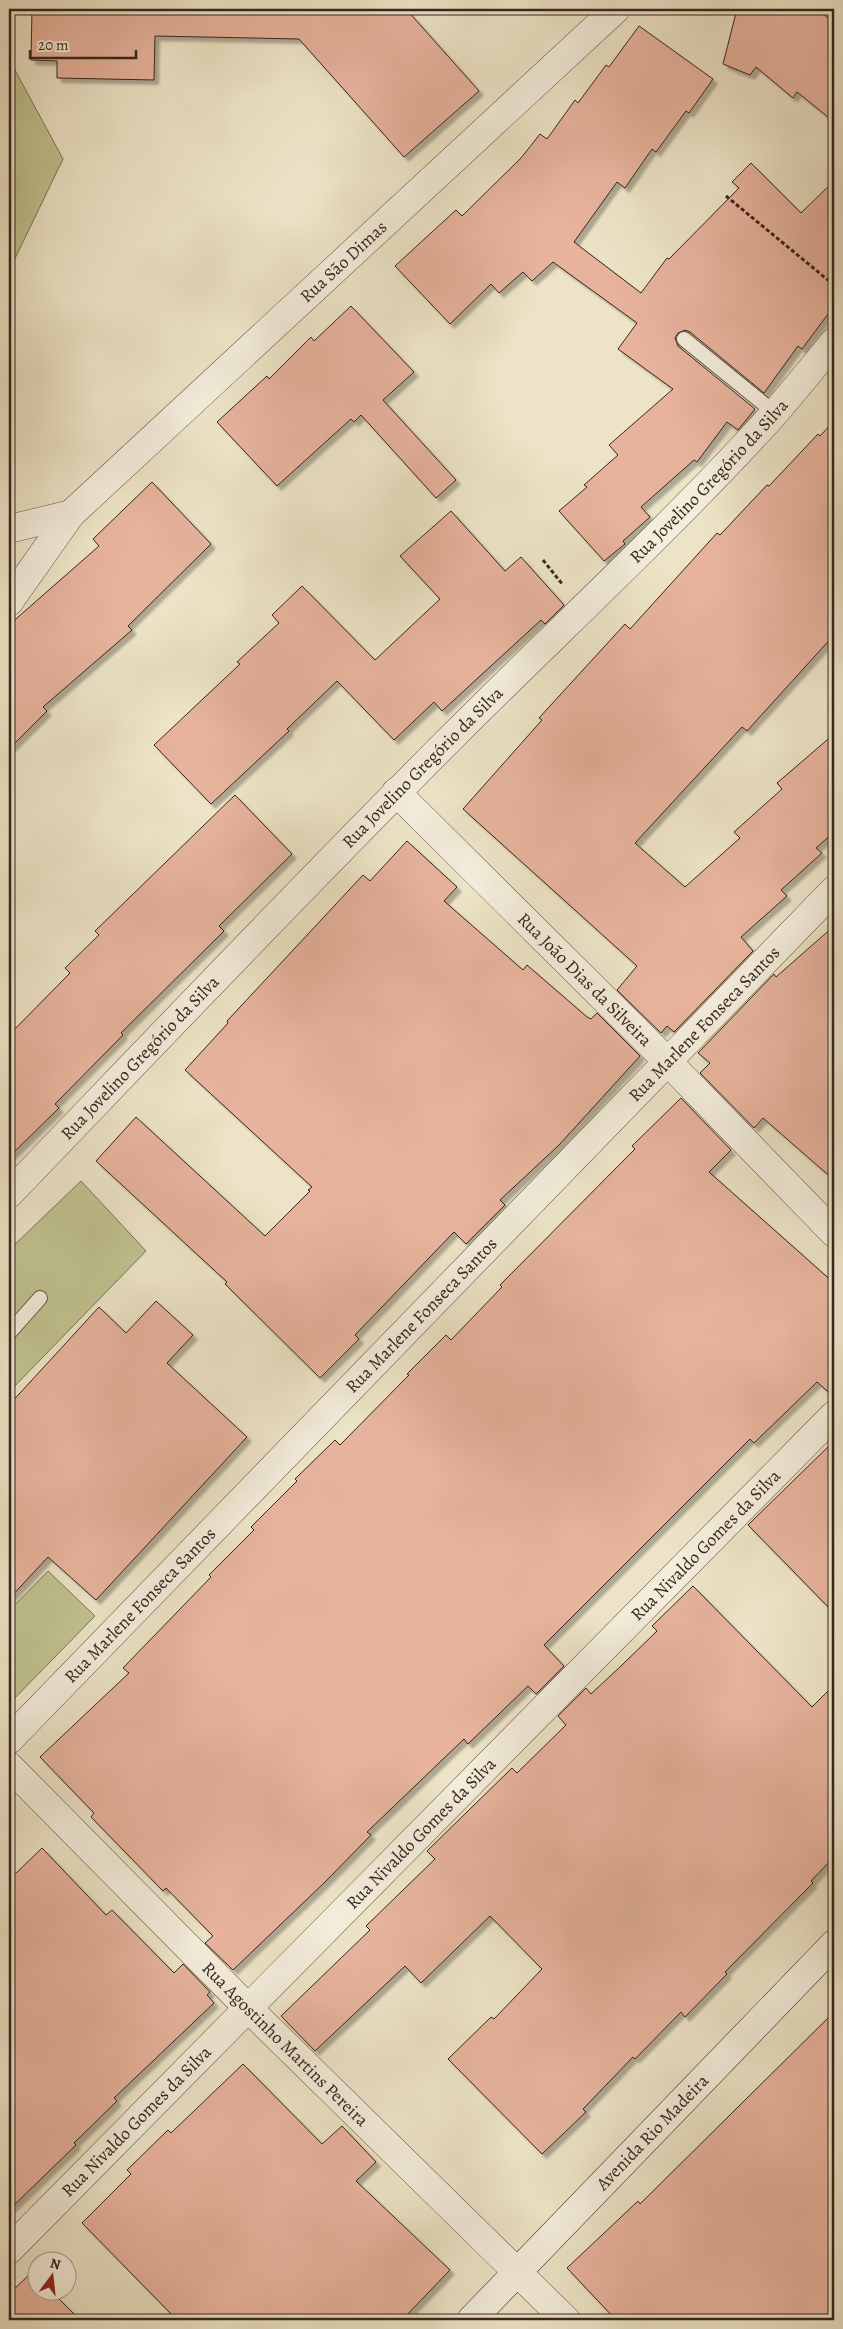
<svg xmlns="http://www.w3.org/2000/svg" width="843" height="2329" viewBox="0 0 843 2329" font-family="Alegreya,serif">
<defs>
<filter id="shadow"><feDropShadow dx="4.5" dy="4.5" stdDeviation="1" flood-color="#0004"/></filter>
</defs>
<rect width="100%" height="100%" fill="#ede4c7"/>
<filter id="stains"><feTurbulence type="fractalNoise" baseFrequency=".004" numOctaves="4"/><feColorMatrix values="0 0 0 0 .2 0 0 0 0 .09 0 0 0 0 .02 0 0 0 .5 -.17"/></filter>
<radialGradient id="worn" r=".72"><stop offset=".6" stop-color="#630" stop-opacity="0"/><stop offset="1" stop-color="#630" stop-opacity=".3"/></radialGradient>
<g fill="#c0c290" stroke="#7c7456">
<path d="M9 59 63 159 9 271Z"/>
<path d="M81 1181 146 1251 9 1392V1250Z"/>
<path d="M48 1571 95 1616 9 1704V1611Z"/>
</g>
<g fill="#e7b39d" stroke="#37251d" filter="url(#shadow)">
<path d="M32 9H406L479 91 404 157 299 39 155 36 154 80 57 78V61L31 60Z"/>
<path d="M737 9H817L834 23V122L797 92 793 98 756 67 750 75 723 64Z"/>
<path d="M639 26 713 79 689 113 686 111 656 152 652 149 625 188 617 182 574 242 641 293 667 258 669 259 739 188 732 182 751 163 801 213 834 181V306L802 349 798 346 764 393 690 332 685 330 678 333 675 338 678 346 755 409 738 430 727 422 697 462 694 460 641 507 650 517 623 541 625 544 604 561 559 511 587 487 584 485 618 455 609 445 673 389 618 349 637 323 553 262 532 281 523 272 499 293 491 284 450 324 395 266 456 210 462 216 521 158 540 134 547 139 575 100 578 103 606 65 609 67Z"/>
<path d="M351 306 414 372 383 400 456 480 436 498 361 415 354 422 351 419 277 486 217 422 267 376 269 379 311 337 314 341Z"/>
<path d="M834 421V635L747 731 742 727 635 843 685 887 740 838 734 832 782 789 777 783 834 734V832L816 848 822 853 781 890 787 896 741 937 753 951 674 1032 667 1026 661 1033 617 990 637 966 463 809 542 720 539 718 625 624 630 629 717 533 720 535 767 485 769 486 818 434 820 436Z"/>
<path d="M152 482 211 544 128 626 132 630 43 707 47 711 9 749V625L99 546 93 539Z"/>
<path d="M451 511 505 571 521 557 564 605 545 624 541 620 442 711 434 702 394 740 337 681 287 729 289 731 211 804 154 745 240 664 237 662 279 623 272 615 302 586 375 660 440 599 400 556Z"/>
<path d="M235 795 292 854 219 926 224 931 121 1033 123 1035 55 1104 59 1108 9 1157V1035L70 973 65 968 99 935 95 931Z"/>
<path d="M407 841 457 887 444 901 523 970 527 965 587 1017 591 1019 597 1013 640 1056 559 1145 500 1200 505 1205 466 1244 454 1232 355 1335 359 1339 320 1378 225 1284 227 1282 96 1161 136 1117 265 1236 310 1191 308 1190 312 1187 185 1070 228 1023 227 1021 363 875 370 881Z"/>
<path d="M834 926V1180L763 1118 754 1128 700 1073 710 1063 698 1053 774 974 776 977Z"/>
<path d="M681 1098 731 1150 709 1172 834 1283V1397L817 1382 754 1443 750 1439 544 1645 564 1666 536 1694 528 1686 468 1744 464 1739 367 1832 371 1835 325 1882 233 1970 205 1943 213 1936 166 1888 163 1891 91 1817 94 1813 40 1757 129 1673 123 1668 211 1577 209 1575 254 1530 251 1527 297 1481 295 1479 335 1440 340 1445 409 1375 407 1374 446 1335 451 1340 502 1287 500 1285 635 1149 632 1146Z"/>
<path d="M156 1301 193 1335 167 1363 247 1437 96 1600 48 1557 9 1599V1405L99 1307 126 1333Z"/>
<path d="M834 1441V1613L748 1525Z"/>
<path d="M693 1586 812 1707 834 1685V1857L811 1881 813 1883 725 1972 727 1974 685 2017 681 2012 635 2059 633 2057 583 2109 586 2112 542 2154 448 2059 491 2017 494 2019 542 1969 490 1916 421 1983 405 1966 315 2051 281 2016 370 1930 366 1926 435 1859 427 1851 512 1768 517 1773 566 1725 558 1716 586 1688 591 1694 623 1664 657 1631 652 1626Z"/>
<path d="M42 1848 106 1915 112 1910 174 1973 183 1964 210 1992 207 1995 214 2003 114 2098 117 2101 74 2143 76 2145 9 2210V1880Z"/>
<path d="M834 2012V2320H616L567 2268 638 2201 640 2204Z"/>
<path d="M243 2064 322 2144 342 2126 376 2162 356 2181 450 2270 402 2320H177L82 2223 131 2174 127 2170 168 2130 171 2133Z"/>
<path d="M32 2272 38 2277V2292H52L80 2320H9V2294Z"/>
</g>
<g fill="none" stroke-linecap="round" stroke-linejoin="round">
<defs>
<g id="service">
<path d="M684 339 775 413"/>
<path d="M9 1333 40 1298"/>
</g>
<g id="minor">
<path d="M9 529 71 514"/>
<path id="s1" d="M9 602 71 514 616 9"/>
<path id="s2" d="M396 792 668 1062 834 1233"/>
<path id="s3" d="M9 1740 834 890"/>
<path id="s4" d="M9 1766 248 2008 566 2320"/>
<path id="s5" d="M9 2250 834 1415"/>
</g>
<g id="tertiary">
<path id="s6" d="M9 1194C156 1041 303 886 453 736 560 629 671 527 773 415 794 391 814 366 834 342"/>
</g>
<g id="secondary">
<path id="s7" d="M471 2320 834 1944"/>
</g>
</defs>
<use href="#service" stroke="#645548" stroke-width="16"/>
<use href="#minor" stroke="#645548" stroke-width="29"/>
<use href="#tertiary" stroke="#645548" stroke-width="29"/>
<use href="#secondary" stroke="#37251d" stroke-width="29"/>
<g stroke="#37251d" stroke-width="3" stroke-dasharray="4 2.5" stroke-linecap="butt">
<path d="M726 196 834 285"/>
<path d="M543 560 563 585"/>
</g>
<use href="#service" stroke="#f3eddb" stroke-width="14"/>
<use href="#minor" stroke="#f3eddb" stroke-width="28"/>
<use href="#tertiary" stroke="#f3eddb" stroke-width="28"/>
<use href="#secondary" stroke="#f3eddb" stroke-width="28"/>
</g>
<g text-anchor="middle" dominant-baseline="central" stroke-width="5" stroke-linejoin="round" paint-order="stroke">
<g font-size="18" fill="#37251d" stroke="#f3eddb">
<text stroke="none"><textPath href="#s1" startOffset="479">Rua São Dimas</textPath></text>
<text stroke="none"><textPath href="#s6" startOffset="999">Rua Jovelino Gregório da Silva</textPath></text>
<text stroke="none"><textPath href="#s6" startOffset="594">Rua Jovelino Gregório da Silva</textPath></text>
<text stroke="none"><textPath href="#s2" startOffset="266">Rua João Dias da Silveira</textPath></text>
<text stroke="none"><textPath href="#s3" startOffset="998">Rua Marlene Fonseca Santos</textPath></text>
<text stroke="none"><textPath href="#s6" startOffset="189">Rua Jovelino Gregório da Silva</textPath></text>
<text stroke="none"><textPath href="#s3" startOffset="592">Rua Marlene Fonseca Santos</textPath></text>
<text stroke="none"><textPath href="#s5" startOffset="991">Rua Nivaldo Gomes da Silva</textPath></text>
<text stroke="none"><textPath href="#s3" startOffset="188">Rua Marlene Fonseca Santos</textPath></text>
<text stroke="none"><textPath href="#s5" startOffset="586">Rua Nivaldo Gomes da Silva</textPath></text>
<text stroke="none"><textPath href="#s4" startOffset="392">Rua Agostinho Martins Pereira</textPath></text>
<text stroke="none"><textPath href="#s5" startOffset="181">Rua Nivaldo Gomes da Silva</textPath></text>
<text stroke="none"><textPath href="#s7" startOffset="261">Avenida Rio Madeira</textPath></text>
</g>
</g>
<rect width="843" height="2329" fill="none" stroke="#ede4c7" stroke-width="30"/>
<rect x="10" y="10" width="823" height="2309" fill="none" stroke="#37251d" stroke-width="2.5"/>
<rect x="15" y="15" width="813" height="2299" fill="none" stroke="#37251d"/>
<g transform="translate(52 2276) rotate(15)"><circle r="24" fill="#f3eddb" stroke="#a89d8f"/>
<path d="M0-4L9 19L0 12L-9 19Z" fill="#8f2418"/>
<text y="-8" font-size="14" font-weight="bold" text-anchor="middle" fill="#37251d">N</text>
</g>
<path d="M30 50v8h106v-8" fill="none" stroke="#37251d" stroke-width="2.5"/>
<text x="38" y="50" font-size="15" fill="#37251d" stroke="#f3eddb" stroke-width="4" paint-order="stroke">20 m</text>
<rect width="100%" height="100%" filter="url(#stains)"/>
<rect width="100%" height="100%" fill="url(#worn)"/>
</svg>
